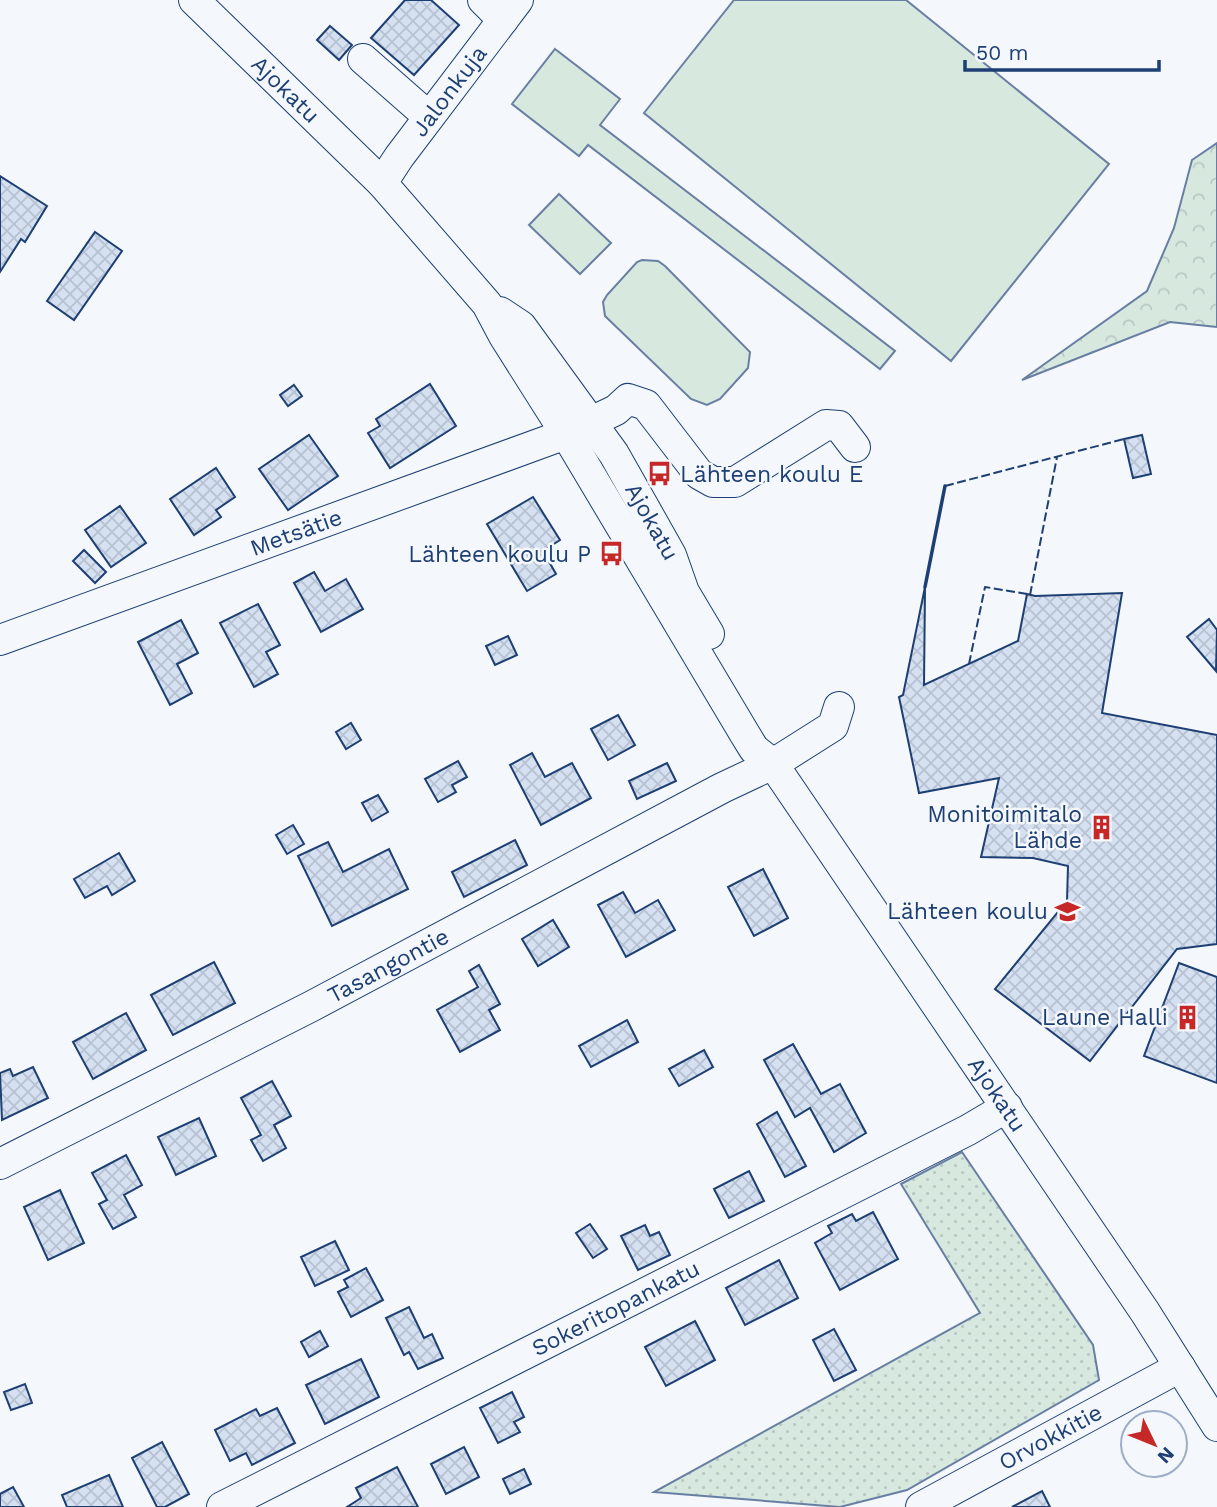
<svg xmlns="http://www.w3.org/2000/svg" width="1217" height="1507" viewBox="0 0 1217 1507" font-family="'Work Sans',sans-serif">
<defs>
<pattern id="grass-dots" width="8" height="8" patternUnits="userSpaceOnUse" patternTransform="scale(1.75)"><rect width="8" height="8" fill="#d7e8df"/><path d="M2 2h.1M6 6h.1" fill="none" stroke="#b8c8c3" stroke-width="1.8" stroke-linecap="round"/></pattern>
<pattern id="forest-crowns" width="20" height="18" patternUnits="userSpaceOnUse" patternTransform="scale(1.75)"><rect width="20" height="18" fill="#d7e8df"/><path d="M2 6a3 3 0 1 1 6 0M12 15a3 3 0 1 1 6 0" fill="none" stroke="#b8c8c3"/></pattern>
<pattern id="building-cross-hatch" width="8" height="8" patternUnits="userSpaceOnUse" patternTransform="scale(1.75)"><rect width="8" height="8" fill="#d5e0f0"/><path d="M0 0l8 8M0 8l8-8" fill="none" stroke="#b6c1d1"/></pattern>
</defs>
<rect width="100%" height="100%" fill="#f4f7fb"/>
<path fill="url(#grass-dots)" stroke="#687fa3" stroke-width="2" d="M962 1152 1093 1345 1099 1380 907 1490 840 1507 654 1492 980 1313 901 1184Z"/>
<path fill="url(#forest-crowns)" stroke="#687fa3" stroke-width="2" d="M1217 143V327L1170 322 1022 380 1147 291 1174 228 1192 160Z"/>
<g fill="#d7e8df" stroke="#687fa3" stroke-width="2">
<path d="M734 0H906L1109 164 951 361 644 113Z"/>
<path d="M555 49 620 99 600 125 895 351 880 369 588 145 579 156 512 104Z"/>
<path d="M559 194 611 243 580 274 529 225Z"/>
<path d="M642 260 658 261 665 266 750 352 748 368 720 399 707 405 691 399 605 316 603 302 607 295 637 262Z"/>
</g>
<g fill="url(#building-cross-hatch)" stroke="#1d3f73" stroke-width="2">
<path d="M405 0H431L459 25 414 75 371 38Z"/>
<path d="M330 26 352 45 339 60 317 40Z"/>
<path d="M0 176 47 206 25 242 21 239 0 272Z"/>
<path d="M95 232 122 251 74 320 47 301Z"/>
<path d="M430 384 456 426 390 468 368 433 380 426 376 419Z"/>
<path d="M294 385 302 396 288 406 280 395Z"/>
<path d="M309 435 338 476 288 510 259 469Z"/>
<path d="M1142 435 1151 474 1133 478 1124 439Z"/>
<path d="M216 468 235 497 216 510 221 517 194 535 170 499Z"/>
<path d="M533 497 560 540 543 551 556 574 527 591 487 524Z"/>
<path d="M120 506 146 543 111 567 85 530Z"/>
<path d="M84 550 106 572 95 583 73 561Z"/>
<path d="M314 572 325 591 346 579 363 609 321 632 294 583Z"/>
<path d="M925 587 924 685 1018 641 1027 594 1035 596 1122 593 1102 713 1217 735V944L1177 949 1090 1061 995 989 1067 901 1068 866 1033 858 981 857 999 778 919 793 899 697 903 695Z"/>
<path d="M258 604 280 645 266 652 278 674 254 687 220 623Z"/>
<path d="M1209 619 1217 630 1216 671 1187 637Z"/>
<path d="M181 620 198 653 177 664 192 693 170 705 138 642Z"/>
<path d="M508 636 517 655 495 665 486 646Z"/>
<path d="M618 715 635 745 608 760 591 729Z"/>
<path d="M351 723 361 740 346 749 336 732Z"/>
<path d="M532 753 545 777 572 763 591 798 541 825 510 765Z"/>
<path d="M458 761 467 777 452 785 456 792 438 802 425 779Z"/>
<path d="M667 763 676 781 637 799 629 781Z"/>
<path d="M378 795 388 812 372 821 362 803Z"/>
<path d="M293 825 304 844 287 854 276 835Z"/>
<path d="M515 840 527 865 464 897 452 872Z"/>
<path d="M328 842 343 872 389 849 408 889 332 926 298 856Z"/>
<path d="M119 853 135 881 112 895 107 886 85 898 74 879Z"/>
<path d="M763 869 788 918 754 936 728 887Z"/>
<path d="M623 892 635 913 658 900 675 930 626 957 598 905Z"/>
<path d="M553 920 569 947 538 966 522 939Z"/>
<path d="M214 962 235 1003 173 1035 151 995Z"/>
<path d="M1179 963 1217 977V1083L1144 1056Z"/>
<path d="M479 965 500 1004 489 1010 500 1030 460 1052 437 1010 478 987 469 971Z"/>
<path d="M126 1013 146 1050 93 1079 73 1042Z"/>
<path d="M627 1020 638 1042 591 1067 579 1046Z"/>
<path d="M793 1044 821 1094 840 1084 866 1133 834 1152 810 1108 795 1117 764 1060Z"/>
<path d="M704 1050 713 1067 679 1086 669 1069Z"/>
<path d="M33 1067 48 1098 2 1120 0 1073 10 1069 13 1076Z"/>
<path d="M272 1081 291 1116 274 1125 286 1148 263 1161 251 1140 261 1135 241 1098Z"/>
<path d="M777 1112 806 1166 785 1177 757 1124Z"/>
<path d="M199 1118 216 1156 176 1175 158 1137Z"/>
<path d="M126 1155 142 1185 124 1195 136 1217 113 1229 99 1204 107 1200 92 1173Z"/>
<path d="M749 1171 764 1201 729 1218 714 1189Z"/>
<path d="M60 1190 84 1243 48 1260 24 1207Z"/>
<path d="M873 1212 898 1259 840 1290 815 1243 832 1233 828 1226 852 1214 856 1221Z"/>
<path d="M590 1224 607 1249 593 1258 576 1233Z"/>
<path d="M645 1225 650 1236 659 1232 670 1255 638 1270 621 1236Z"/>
<path d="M335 1241 349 1270 315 1286 301 1257Z"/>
<path d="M779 1260 798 1298 745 1325 726 1288Z"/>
<path d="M366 1268 383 1300 351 1317 338 1292 348 1287 344 1280Z"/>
<path d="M409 1307 424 1338 432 1334 443 1358 418 1369 409 1352 404 1355 386 1318Z"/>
<path d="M695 1321 715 1360 666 1386 645 1347Z"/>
<path d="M834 1329 856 1370 834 1381 813 1340Z"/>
<path d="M320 1331 328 1346 309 1357 301 1342Z"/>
<path d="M361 1359 379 1397 325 1424 306 1385Z"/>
<path d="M25 1384 32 1403 11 1410 4 1392Z"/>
<path d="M512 1392 524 1417 514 1422 520 1432 498 1443 480 1408Z"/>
<path d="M277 1408 295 1443 252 1465 246 1453 230 1461 215 1430 256 1409 260 1416Z"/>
<path d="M162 1442 189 1494 165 1507H157L132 1458Z"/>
<path d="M464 1447 479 1477 446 1494 431 1464Z"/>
<path d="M397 1467 418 1507H347L361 1498 356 1488Z"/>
<path d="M524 1469 531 1484 510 1494 503 1479Z"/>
<path d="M109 1475 123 1507H67L62 1495Z"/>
<path d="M13 1487 24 1507H0V1494Z"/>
<path d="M1042 1491 1050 1507H1012Z"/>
</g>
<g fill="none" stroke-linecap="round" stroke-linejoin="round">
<defs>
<g id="minor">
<path id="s1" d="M194 0 382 183 487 304 504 336 566 434 746 736 754 749 773 764 1145 1312 1217 1426"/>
<path d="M483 0 503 20"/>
<path d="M363 59 429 117"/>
<path id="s2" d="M382 183 399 157 518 0"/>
<path id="s3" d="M500 312 521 326 614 454 671 555 684 592 709 634"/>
<path id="s4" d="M0 640 566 434 616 410 628 399 646 405 699 474 713 482H735L826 425 839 426 855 447"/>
<path id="s5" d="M0 1164 312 1006 722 788 773 764 833 726 839 707"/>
<path id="s6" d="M222 1507 968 1130 1007 1107"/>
<path id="s7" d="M921 1507 1180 1367"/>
</g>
</defs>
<use href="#minor" stroke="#1d3f73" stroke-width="32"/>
<use href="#minor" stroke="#f4f7fb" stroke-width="30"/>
<g stroke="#1d3f73" stroke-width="2" stroke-dasharray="9 3.5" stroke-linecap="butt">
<path d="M945 486 1124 439"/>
<path d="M1030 595 1057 457"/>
<path d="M969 664 985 587 1027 594"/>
</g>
<path stroke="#1d3f73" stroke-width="3.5" d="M925 587 945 486"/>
</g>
<defs>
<symbol id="bus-bare" viewBox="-9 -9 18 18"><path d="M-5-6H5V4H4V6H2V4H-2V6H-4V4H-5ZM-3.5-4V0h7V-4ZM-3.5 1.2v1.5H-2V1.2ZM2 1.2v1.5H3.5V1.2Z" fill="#c62828" stroke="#f4f7fb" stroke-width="2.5" paint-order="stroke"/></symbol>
<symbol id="building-bare" viewBox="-9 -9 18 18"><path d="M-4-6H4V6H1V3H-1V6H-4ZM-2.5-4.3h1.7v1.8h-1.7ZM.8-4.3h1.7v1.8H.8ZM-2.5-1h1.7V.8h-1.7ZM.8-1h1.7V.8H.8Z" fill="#c62828" stroke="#f4f7fb" stroke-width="2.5" paint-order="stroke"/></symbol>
<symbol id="school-bare" viewBox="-9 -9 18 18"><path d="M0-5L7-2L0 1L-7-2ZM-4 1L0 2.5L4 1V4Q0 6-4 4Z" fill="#c62828" stroke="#f4f7fb" stroke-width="2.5" paint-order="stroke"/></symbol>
</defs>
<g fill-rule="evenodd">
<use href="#bus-bare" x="642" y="456" width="35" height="35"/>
<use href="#bus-bare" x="594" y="536" width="35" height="35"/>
<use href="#building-bare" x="1084" y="810" width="35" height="35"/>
<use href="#school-bare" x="1050" y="894" width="35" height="35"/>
<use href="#building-bare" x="1170" y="1000" width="35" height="35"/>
</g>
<g text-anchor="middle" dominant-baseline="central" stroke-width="5" stroke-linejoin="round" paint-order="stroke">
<g font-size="23" fill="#1d3f73" stroke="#f4f7fb">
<text stroke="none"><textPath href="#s1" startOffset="128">Ajokatu</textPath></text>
<text stroke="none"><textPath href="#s2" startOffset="114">Jalonkuja</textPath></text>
<text stroke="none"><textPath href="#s3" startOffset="261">Ajokatu</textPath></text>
<text stroke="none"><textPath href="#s4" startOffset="315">Metsätie</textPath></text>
<text stroke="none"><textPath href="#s5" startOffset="436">Tasangontie</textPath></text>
<text stroke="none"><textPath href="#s1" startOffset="1365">Ajokatu</textPath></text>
<text stroke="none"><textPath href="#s6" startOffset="441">Sokeritopankatu</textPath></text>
<text stroke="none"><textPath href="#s7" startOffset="147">Orvokkitie</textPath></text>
</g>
<g font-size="23" fill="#1d3f73" stroke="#f4f7fb" text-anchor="end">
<text x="680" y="474" text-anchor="start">Lähteen koulu E</text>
<text x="591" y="554">Lähteen koulu P</text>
<text x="1082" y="814">Monitoimitalo<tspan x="1082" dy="26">Lähde</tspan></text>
<text x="1048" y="911">Lähteen koulu</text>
<text x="1168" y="1017">Laune Halli</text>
</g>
</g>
<g transform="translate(1154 1444) rotate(133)"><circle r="33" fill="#f4f7fb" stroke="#9eadc5" stroke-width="2"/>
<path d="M0-5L12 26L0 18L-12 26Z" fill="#c62828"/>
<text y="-10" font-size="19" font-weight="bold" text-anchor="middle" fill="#1d3f73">N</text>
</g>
<path d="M965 60v10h194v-10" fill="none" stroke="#1d3f73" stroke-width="3.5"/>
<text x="976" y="60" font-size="21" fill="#1d3f73" stroke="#f4f7fb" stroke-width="5" paint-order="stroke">50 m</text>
</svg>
